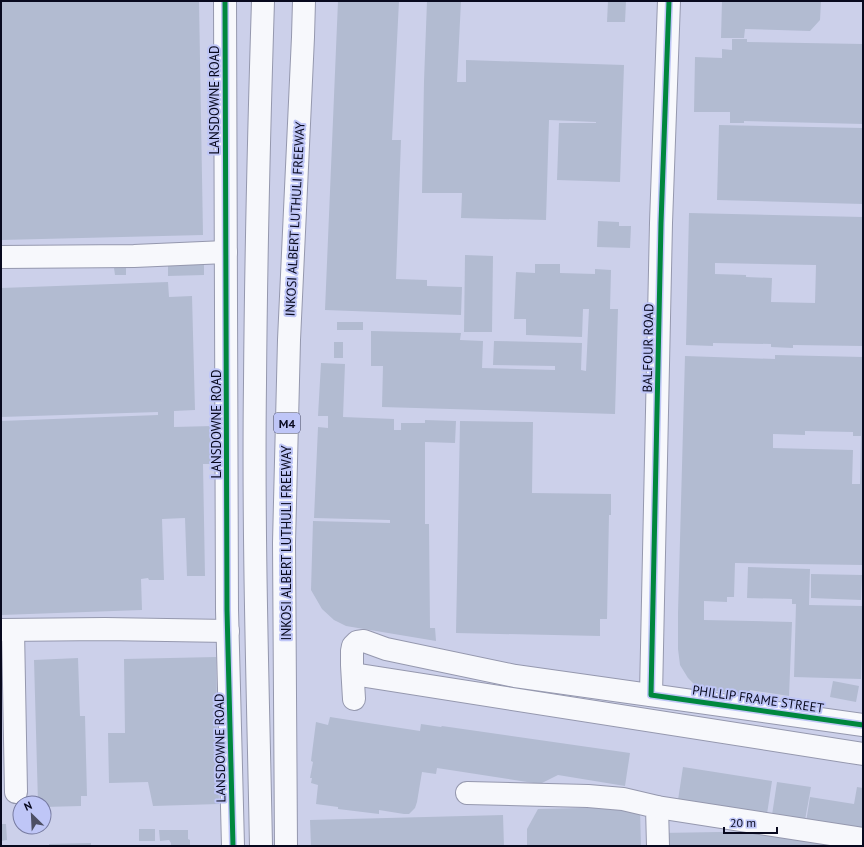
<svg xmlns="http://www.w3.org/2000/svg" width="864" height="847" viewBox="0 0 864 847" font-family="'PT Sans',sans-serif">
<rect width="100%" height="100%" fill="#ccd0ea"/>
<g fill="#b2bbd1" fill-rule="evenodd">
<path d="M1 1H199L203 235 1 240Z"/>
<path d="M338 1H399L392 140H401L396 279 427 280V286L462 287 461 315 325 310Z"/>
<path d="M427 1H461L457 82H466V60L624 65 620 182 557 180 559 123H596V122L549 120 546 220 461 218 462 193H422L424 81Z"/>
<path d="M608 1H626L625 22H607Z"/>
<path d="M722 1H821L820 20 810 31 745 29 744 38H721Z"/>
<path d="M732 39H747V42L863 44V124L744 121V123H730V112H694L695 57 722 58V49L732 50Z"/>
<path d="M719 125 863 128V204L717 200Z"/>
<path d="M689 213 863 217V346L793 345V348L771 347V344L713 343V346L686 345ZM715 263 816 265 815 303 771 302 772 278 746 277V275L715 274Z"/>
<path d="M598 221 619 222V226H631L630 248 597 247Z"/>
<path d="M465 255 493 256 492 332H464Z"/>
<path d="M204 263V275L168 276V264Z"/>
<path d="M535 264H560V273L595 274V269L611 270 610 309H618L615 414 382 407 383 366H371V331L461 333 460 340 483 341 482 368 555 370V366L493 365 494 341 582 343 581 370 586 371 589 309H583L582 337 526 335V319H514L516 272 535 273Z"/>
<path d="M116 265H124V267H126V275H115L114 268H116Z"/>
<path d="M168 282 169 297 192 296 195 410 174 411V427L212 426 213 464H203L205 576H187L185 518 162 519 164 580H149L148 578 141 579 142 610 1 615V421L158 415V412L1 417V288Z"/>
<rect x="337" y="322" width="26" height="8"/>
<rect x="334" y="342" width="9" height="16"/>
<path d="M775 355 863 357V565L735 563 734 597H727V602L704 601V620L792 622 789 696 750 690 749 696 705 689 694 684 688 678 680 665 678 649V613L685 356 775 359ZM805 431 853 432V436H861L860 484H852L853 450 773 448V434L805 435Z"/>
<path d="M321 363 345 364 343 417 394 419V430H401V423H425V420L456 421 455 443 425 442V524H429L430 628H435L436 641 346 626 334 620 322 609 311 590 313 521 390 523V520L314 518 318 427 328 428V416H318Z"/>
<path d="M460 421 533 422 532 493 611 494V515H609L607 619H600V636L456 633Z"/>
<path d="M748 567 810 569 809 605 863 606 861 679 794 677 796 604H792V599L747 598Z"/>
<path d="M811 574 862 575 861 600 811 598Z"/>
<path d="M216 657 219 804 153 806 148 782 109 783 108 733H125L124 659Z"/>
<path d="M78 658 80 716H85L87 796H81V806L44 807V803H38L34 660Z"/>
<path d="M833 681 859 686 856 702 830 697Z"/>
<path d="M330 717 420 731 421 724 441 727 442 726 630 753 625 786 558 775 540 784 437 768 436 774 422 772 417 802 415 808 409 814H404L379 810V814L338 809V807L316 804 318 785 311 783 312 778H310L313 762 311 761 316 722 328 725Z"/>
<path d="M683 767 772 781 767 814 678 800Z"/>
<path d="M777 782 811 787 805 820 772 815Z"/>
<path d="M857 787 863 788V831L806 822 810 797 854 804Z"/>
<path d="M623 807 640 809 641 846H527V829L538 809Z"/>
<path d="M503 815 504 846H311L310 820Z"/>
<path d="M1 824H6L7 840 1 841Z"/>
<rect x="139" y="829" width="16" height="12"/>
<path d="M159 830H188V839L190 840V846H171V843L169 840 160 841Z"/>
<path d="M782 831 835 846H660V833Z"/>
<path d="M91 843V846H49V844Z"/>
</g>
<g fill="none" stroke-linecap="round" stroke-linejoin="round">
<defs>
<g id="minor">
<path d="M225 1 227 610 233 846"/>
<path d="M1 257 134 256 226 252"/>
<path d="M1 630 105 629 228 631"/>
<path d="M13 630 16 792"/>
<path d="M353 674 863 754"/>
<path d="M651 695 661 223 669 1"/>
<path d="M354 699 352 665V651L353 646 357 642 364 641 386 649 515 676 863 725"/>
<path d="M467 793 588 796 623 799 657 807 658 846"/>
<path d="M657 807 863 839"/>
</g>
<g id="highway">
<path d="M261 846C258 692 253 537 255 383 256 256 259 128 263 1"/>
<path d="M286 846 284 543 289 340 303 37 304 1"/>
</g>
</defs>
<use href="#minor" stroke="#9598ae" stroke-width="24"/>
<use href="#highway" stroke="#9598ae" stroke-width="24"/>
<use href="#minor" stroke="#f7f8fc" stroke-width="22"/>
<use href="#highway" stroke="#f7f8fc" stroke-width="22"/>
<defs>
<g id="cycleway">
<path d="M225 1 227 610 233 846"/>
<path d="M669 1 661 223 651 695 863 725"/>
</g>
</defs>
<use href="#cycleway" stroke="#bfc6f7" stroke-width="8"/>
<use href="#cycleway" stroke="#00873e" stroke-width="5"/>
</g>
<g text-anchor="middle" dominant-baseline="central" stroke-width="4" stroke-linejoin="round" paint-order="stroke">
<rect fill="#bfc6f7" stroke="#3f425f" stroke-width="1" x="274" y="413" width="26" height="20" rx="3"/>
<g font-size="12" font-weight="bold" fill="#08091e">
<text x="287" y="423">M4</text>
</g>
<g font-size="13" fill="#08091e" stroke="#bfc6f7">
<text transform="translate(214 100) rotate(-90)">LANSDOWNE ROAD</text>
<text transform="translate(295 219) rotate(-87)">INKOSI ALBERT LUTHULI FREEWAY</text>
<text transform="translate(648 348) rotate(-89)">BALFOUR ROAD</text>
<text transform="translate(216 424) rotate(-90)">LANSDOWNE ROAD</text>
<text transform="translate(286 543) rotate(-90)">INKOSI ALBERT LUTHULI FREEWAY</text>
<text transform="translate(758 699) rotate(8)">PHILLIP FRAME STREET</text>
<text transform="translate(220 748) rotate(-91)">LANSDOWNE ROAD</text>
</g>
</g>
<rect width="864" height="847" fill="none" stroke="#08091e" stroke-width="4"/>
<g transform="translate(32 815) rotate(336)"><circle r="19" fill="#bfc6f7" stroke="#767aa0"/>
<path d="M0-3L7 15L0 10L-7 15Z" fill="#4d4f65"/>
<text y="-6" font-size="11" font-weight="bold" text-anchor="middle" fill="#08091e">N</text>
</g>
<path d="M724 827v6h53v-6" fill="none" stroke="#08091e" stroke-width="2"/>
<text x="730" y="827" font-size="12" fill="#08091e" stroke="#bfc6f7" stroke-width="3" paint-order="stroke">20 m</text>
</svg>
